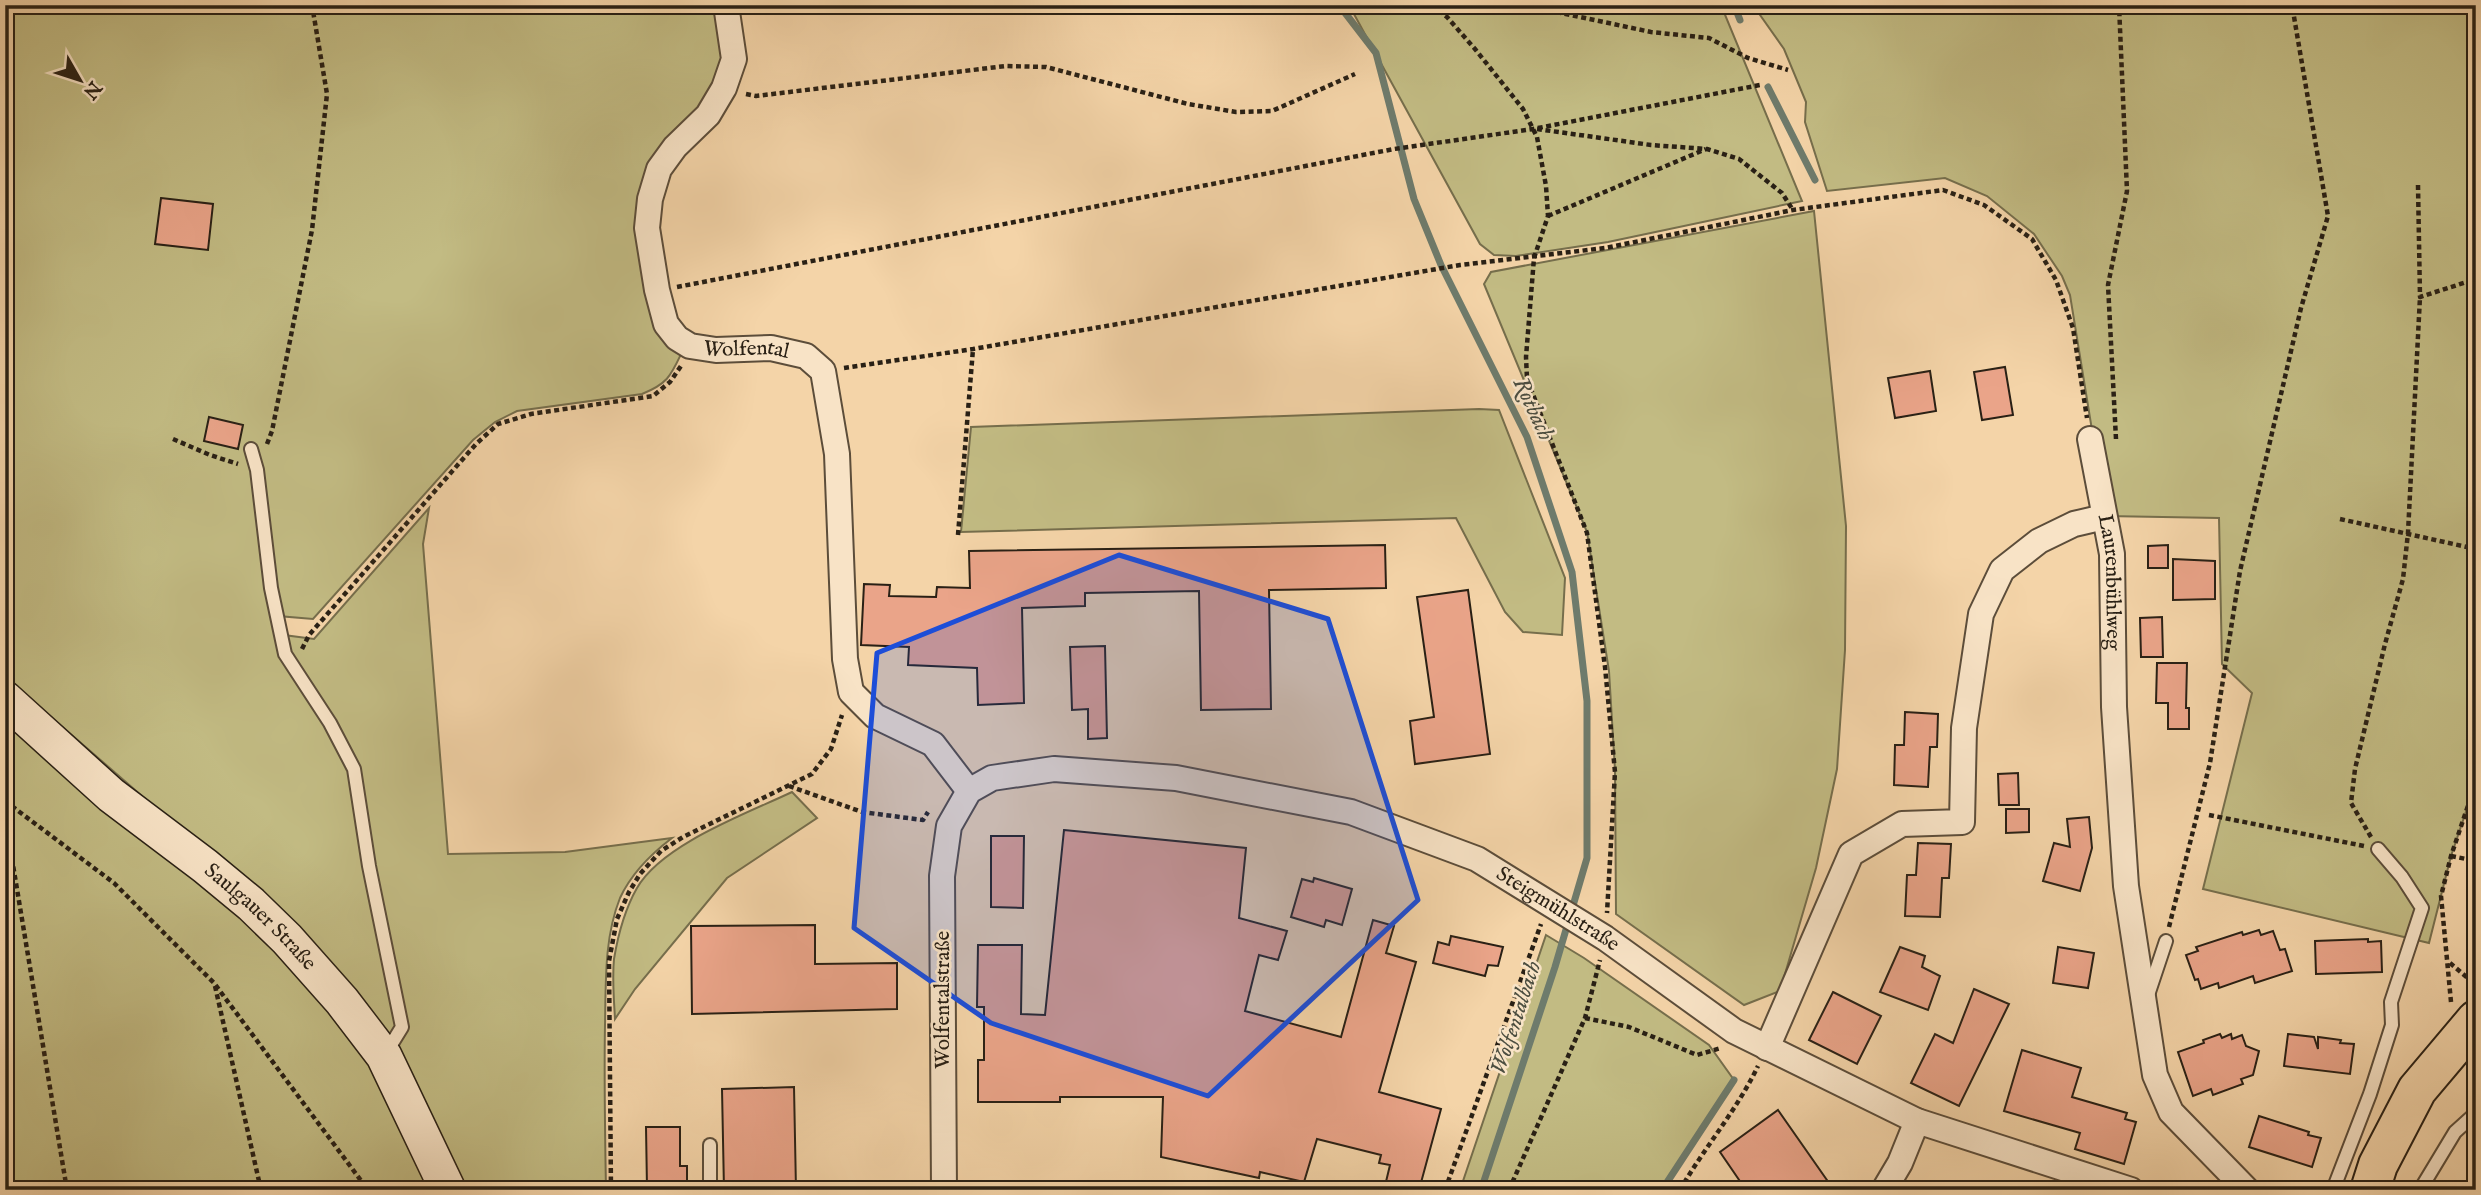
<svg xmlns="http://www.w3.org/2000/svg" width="2481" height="1195" viewBox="0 0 2481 1195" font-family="'IM FELL English',serif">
<rect width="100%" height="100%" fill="#f4d4a8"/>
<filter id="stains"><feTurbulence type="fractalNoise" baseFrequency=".00286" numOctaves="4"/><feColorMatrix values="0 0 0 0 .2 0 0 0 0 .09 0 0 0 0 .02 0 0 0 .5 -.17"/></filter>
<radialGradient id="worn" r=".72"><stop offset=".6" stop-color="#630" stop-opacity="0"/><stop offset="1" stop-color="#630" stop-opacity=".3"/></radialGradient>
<g fill="#c2bb83" stroke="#766e4c" stroke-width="2">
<path d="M5 5H720L730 59 644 204 683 350C671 375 669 383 642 394L517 411 495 422 473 440 313 619 277 616 284 635 314 639 429 508 423 544 448 854 565 852 672 838C651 854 631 874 620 898 604 938 606 983 605 1025 604 1080 605 1135 606 1190H450L391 1049 257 896 5 677Z"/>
<path d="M1349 5H1721L1802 201 1608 242 1516 256 1494 255 1480 244Z"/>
<path d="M1753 5H2476V782L2451 856 2429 943 2203 889 2252 693 2222 664 2219 518 2106 516 2070 295 2062 276 2034 234 1987 196 1945 178 1827 191 1805 122 1806 102 1784 49Z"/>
<path d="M1814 211 1846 526 1845 650 1837 769 1816 868 1780 991 1744 1005 1616 914 1615 770 1609 671 1587 532 1484 284 1491 272Z"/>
<path d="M1479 409 1499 410 1565 578 1562 635 1523 632 1505 612 1456 518 961 532 971 427Z"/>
<path d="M5 709 240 915 378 1060 445 1190H5Z"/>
<path d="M792 792 817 818 727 878 635 989 615 1019C614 1000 612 979 614 959 618 935 625 909 637 888 662 844 748 813 792 792Z"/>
<path d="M1546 935 1584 958 1709 1045 1734 1080 1662 1190H1460Z"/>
</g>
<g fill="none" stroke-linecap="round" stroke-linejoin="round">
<g stroke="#6e7b6c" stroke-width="7">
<path d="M1339 5 1376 53 1414 199 1441 265 1527 437 1572 572 1587 701V858L1555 967 1481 1190"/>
<path d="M1734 5 1740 20"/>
<path d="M1768 87 1815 180"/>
<path d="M1662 1190 1734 1080"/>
</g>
</g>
<g fill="#eaa489" stroke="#292015" stroke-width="2">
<path d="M161 198 213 204 208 250 155 244Z"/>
<path d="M2005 367 2013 415 1982 420 1974 372Z"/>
<path d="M1930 371 1936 411 1895 418 1888 378Z"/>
<path d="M209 417 243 425 238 449 204 441Z"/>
<path d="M1385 545 1386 588 1269 590 1271 709 1201 710 1199 591 1085 593V606L1022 608 1024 703 978 705 977 668 908 665 909 647 861 645 864 584 890 585 889 596 936 597 937 587 970 588 969 551Z"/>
<path d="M2168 545V568H2148V546Z"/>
<path d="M2173 559 2215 561V599L2173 600Z"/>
<path d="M1468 590 1490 754 1415 764 1410 721 1434 717 1417 597Z"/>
<path d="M2162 617 2163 657H2141L2140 618Z"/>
<path d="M1105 646 1107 738 1088 739V709L1072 710 1070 647Z"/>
<path d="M2157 663H2187L2186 708H2189V729H2168V703H2156Z"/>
<path d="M1905 712 1938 714 1937 747H1930L1928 787 1894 785 1895 745H1904Z"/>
<path d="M2018 773 2019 805H1999L1998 774Z"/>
<path d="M2006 809H2029V832L2006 833Z"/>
<path d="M2089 817 2092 848 2080 891 2043 881 2054 843 2070 847 2067 819Z"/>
<path d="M1064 830 1246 848 1239 918 1287 931 1278 960 1259 955 1245 1011 1341 1037 1373 920 1394 926 1386 953 1416 962 1379 1092 1441 1109 1419 1190H1384L1390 1165 1379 1163 1381 1155 1317 1139 1304 1182 1260 1172 1259 1178 1161 1157 1163 1097H1060V1102H978V1060H984V1007H977L978 945H1022L1021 1014 1045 1015Z"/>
<path d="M991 836H1024L1023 908 991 907Z"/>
<path d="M1918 843 1951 844 1949 878H1942L1940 917 1905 916 1907 875H1916Z"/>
<path d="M1314 878 1352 889 1342 925 1326 920 1324 927 1291 917 1302 879 1313 882Z"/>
<path d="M815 925V964L897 963V1009L692 1014 691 926Z"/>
<path d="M2259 930 2261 935 2273 931 2280 950 2285 949 2292 971 2255 983 2253 976 2219 988 2218 983 2201 989 2198 979 2195 980 2186 955 2198 951 2196 947 2242 932 2243 935Z"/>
<path d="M1451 936 1503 947 1498 966 1488 965 1485 976 1433 963 1438 942 1449 945Z"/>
<path d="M2368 939V942L2381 941 2382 972 2316 974 2315 941Z"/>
<path d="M1900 947 1925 956 1922 967 1940 976 1928 1010 1880 992Z"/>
<path d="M2058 947 2094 953 2088 988 2053 983Z"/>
<path d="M1974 989 2009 1004 1959 1106 1911 1083 1935 1034 1953 1043Z"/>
<path d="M1833 992 1881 1016 1857 1064 1809 1040Z"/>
<path d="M2220 1034 2222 1038 2231 1034 2232 1039 2242 1035 2246 1046 2259 1051 2253 1075 2241 1079 2243 1084 2213 1095 2211 1089 2193 1096 2178 1052 2204 1043 2203 1040Z"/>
<path d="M2288 1034 2314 1037 2318 1049V1037L2341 1040 2340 1043 2354 1044 2350 1074 2284 1066Z"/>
<path d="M2022 1050 2081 1068 2072 1097 2127 1113 2125 1119 2136 1122 2124 1164 2075 1149 2080 1133 2004 1111Z"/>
<path d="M794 1087 796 1190H724L722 1089Z"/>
<path d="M1778 1110 1829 1183 1819 1190H1746L1720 1152Z"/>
<path d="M2259 1116 2309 1132 2308 1135 2321 1138 2312 1167 2249 1147Z"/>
<path d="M646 1127H680V1166H687V1190L647 1188Z"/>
</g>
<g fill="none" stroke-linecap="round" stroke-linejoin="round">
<defs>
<g id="lane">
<path d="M251 449 257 470 271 588 285 654 330 723 354 769 369 866 402 1027 386 1053"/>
<path d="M2148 995 2166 941"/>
<path d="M710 1145V1190"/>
<path d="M2333 1190 2370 1094 2392 1025 2391 1002 2422 908 2402 877 2378 849"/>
<path d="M2420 1190 2455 1132 2476 1113"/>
</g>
<g id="street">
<path id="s1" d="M726 5 734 59 724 88 708 115 675 147 659 169 650 199 647 228 657 290 666 324 677 338 690 346 716 350 771 348 806 356 823 371 837 454 845 659 851 692 875 716 933 744 969 791"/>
<path id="s2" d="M2090 439 2112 554 2114 707 2126 886 2155 1075 2171 1112 2247 1190"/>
<path d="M1767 1048 1851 854 1902 824 1962 822 1964 728 1981 614 2002 570 2039 541 2074 524 2104 517"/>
<path id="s3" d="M944 1190 942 876 949 826 969 791 992 778 1054 769 1176 778 1351 812 1477 859 1605 938 1734 1031 1917 1121 2131 1190"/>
<path d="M1884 1190 1900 1163 1917 1121"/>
</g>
<g id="secondary">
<path id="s4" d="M5 699 111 795 205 866 251 904 287 939 342 1001 384 1056 448 1190"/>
</g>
<path id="primary" d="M2370 1190 2378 1165 2417 1090 2476 1020"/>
</defs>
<use href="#lane" stroke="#5c4d3a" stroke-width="16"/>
<use href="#street" stroke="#5c4d3a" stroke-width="28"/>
<use href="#secondary" stroke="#292015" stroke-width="38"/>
<use href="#primary" stroke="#292015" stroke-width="42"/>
<g stroke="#292015" stroke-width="4.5" stroke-dasharray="5 3.5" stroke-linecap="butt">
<path d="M1432 5 1447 17 1475 49 1523 109 1537 137 1546 186 1548 216 1534 258 1526 357 1527 379 1587 533 1605 667 1615 772 1607 913"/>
<path d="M1523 5 1651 32 1709 38 1748 58 1788 70"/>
<path d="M746 94 756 96 1006 66 1046 67 1188 104 1236 112 1272 111 1355 74"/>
<path d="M1537 129 1651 145 1707 149 1739 159 1782 193 1793 210"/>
<path d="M2418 185 2420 297 2476 279"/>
<path d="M1548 216 1706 149"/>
<path d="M677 287 1394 149 1533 129 1760 85"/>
<path d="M844 368 973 349 1460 265 1605 248 1793 210 1943 190 1984 205 2032 239 2056 280 2073 328 2087 418"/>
<path d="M173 439 210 455 238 464"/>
<path d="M2116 439 2108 285 2127 191 2119 5"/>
<path d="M267 444 272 431 312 230 327 94 312 5"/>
<path d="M2340 519 2476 549"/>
<path d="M958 535 973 349"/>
<path d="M302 649 309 635 476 444 498 424 531 414 653 396 670 382 681 366"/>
<path d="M789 786 862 812 923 820 928 812"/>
<path d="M5 801 114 883 214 983 368 1190"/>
<path d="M2209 815 2364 846"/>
<path d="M2371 837 2351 803 2355 769 2385 644 2403 579 2408 533 2420 297"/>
<path d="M5 843 11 853 67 1190"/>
<path d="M2451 856 2476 861"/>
<path d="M2169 927 2210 763 2240 571 2301 308 2328 216 2292 5"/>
<path d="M2450 963 2476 985"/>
<path d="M215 986 261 1190"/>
<path d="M2451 1002 2441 896 2451 856 2476 782"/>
<path d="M1585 1018 1629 1027 1697 1055 1721 1048"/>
<path d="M611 1190 609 961 617 919 629 892 640 874 661 851 683 837 812 774 831 749 842 715"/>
<path d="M1445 1190 1541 924"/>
<path d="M1509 1190 1585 1018 1600 960"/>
<path d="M1680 1190C1704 1148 1737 1110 1758 1066"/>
</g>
<use href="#lane" stroke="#f8e3c6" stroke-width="12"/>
<use href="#street" stroke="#f8e3c6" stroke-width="24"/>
<use href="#secondary" stroke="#f8e3c6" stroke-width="35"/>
<use href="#primary" stroke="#f4d4a8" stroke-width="38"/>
</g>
<path fill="#1d4ed8" fill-opacity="0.2" stroke="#1d4ed8" stroke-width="5" stroke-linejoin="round" d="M1119 555 1328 619 1418 900 1208 1096 991 1023 854 928 877 653Z"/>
<g text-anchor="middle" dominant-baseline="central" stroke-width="5" stroke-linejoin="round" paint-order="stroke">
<g font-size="21" fill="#292015" stroke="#f8e3c6">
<text stroke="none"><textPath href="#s1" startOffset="438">Wolfental</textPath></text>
<text stroke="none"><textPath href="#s2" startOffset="145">Laurenbühlweg</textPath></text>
<text stroke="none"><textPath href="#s3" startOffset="1024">Steigmühlstraße</textPath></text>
<text stroke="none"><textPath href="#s4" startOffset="336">Saulgauer Straße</textPath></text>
<text transform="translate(943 1000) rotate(-90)">Wolfentalstraße</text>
</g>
<g font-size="23" font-style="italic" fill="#4c4e40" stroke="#f8e3c6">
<text transform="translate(1533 409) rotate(65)">Rotbach</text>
<text transform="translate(1516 1018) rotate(-72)">Wolfentalbach</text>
</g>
</g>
<rect width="2481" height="1195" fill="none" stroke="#f4d4a8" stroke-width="28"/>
<rect x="7" y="7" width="2467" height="1181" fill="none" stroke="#292015" stroke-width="3.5"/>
<rect x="14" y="14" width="2453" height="1167" fill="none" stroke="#292015" stroke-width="2"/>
<g transform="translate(80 80) rotate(129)" stroke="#f8e3c6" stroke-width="5" paint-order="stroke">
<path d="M0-5L12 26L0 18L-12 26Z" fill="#292015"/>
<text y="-10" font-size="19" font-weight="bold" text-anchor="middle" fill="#292015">N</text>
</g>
<rect width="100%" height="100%" filter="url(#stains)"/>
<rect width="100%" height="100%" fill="url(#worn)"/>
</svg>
